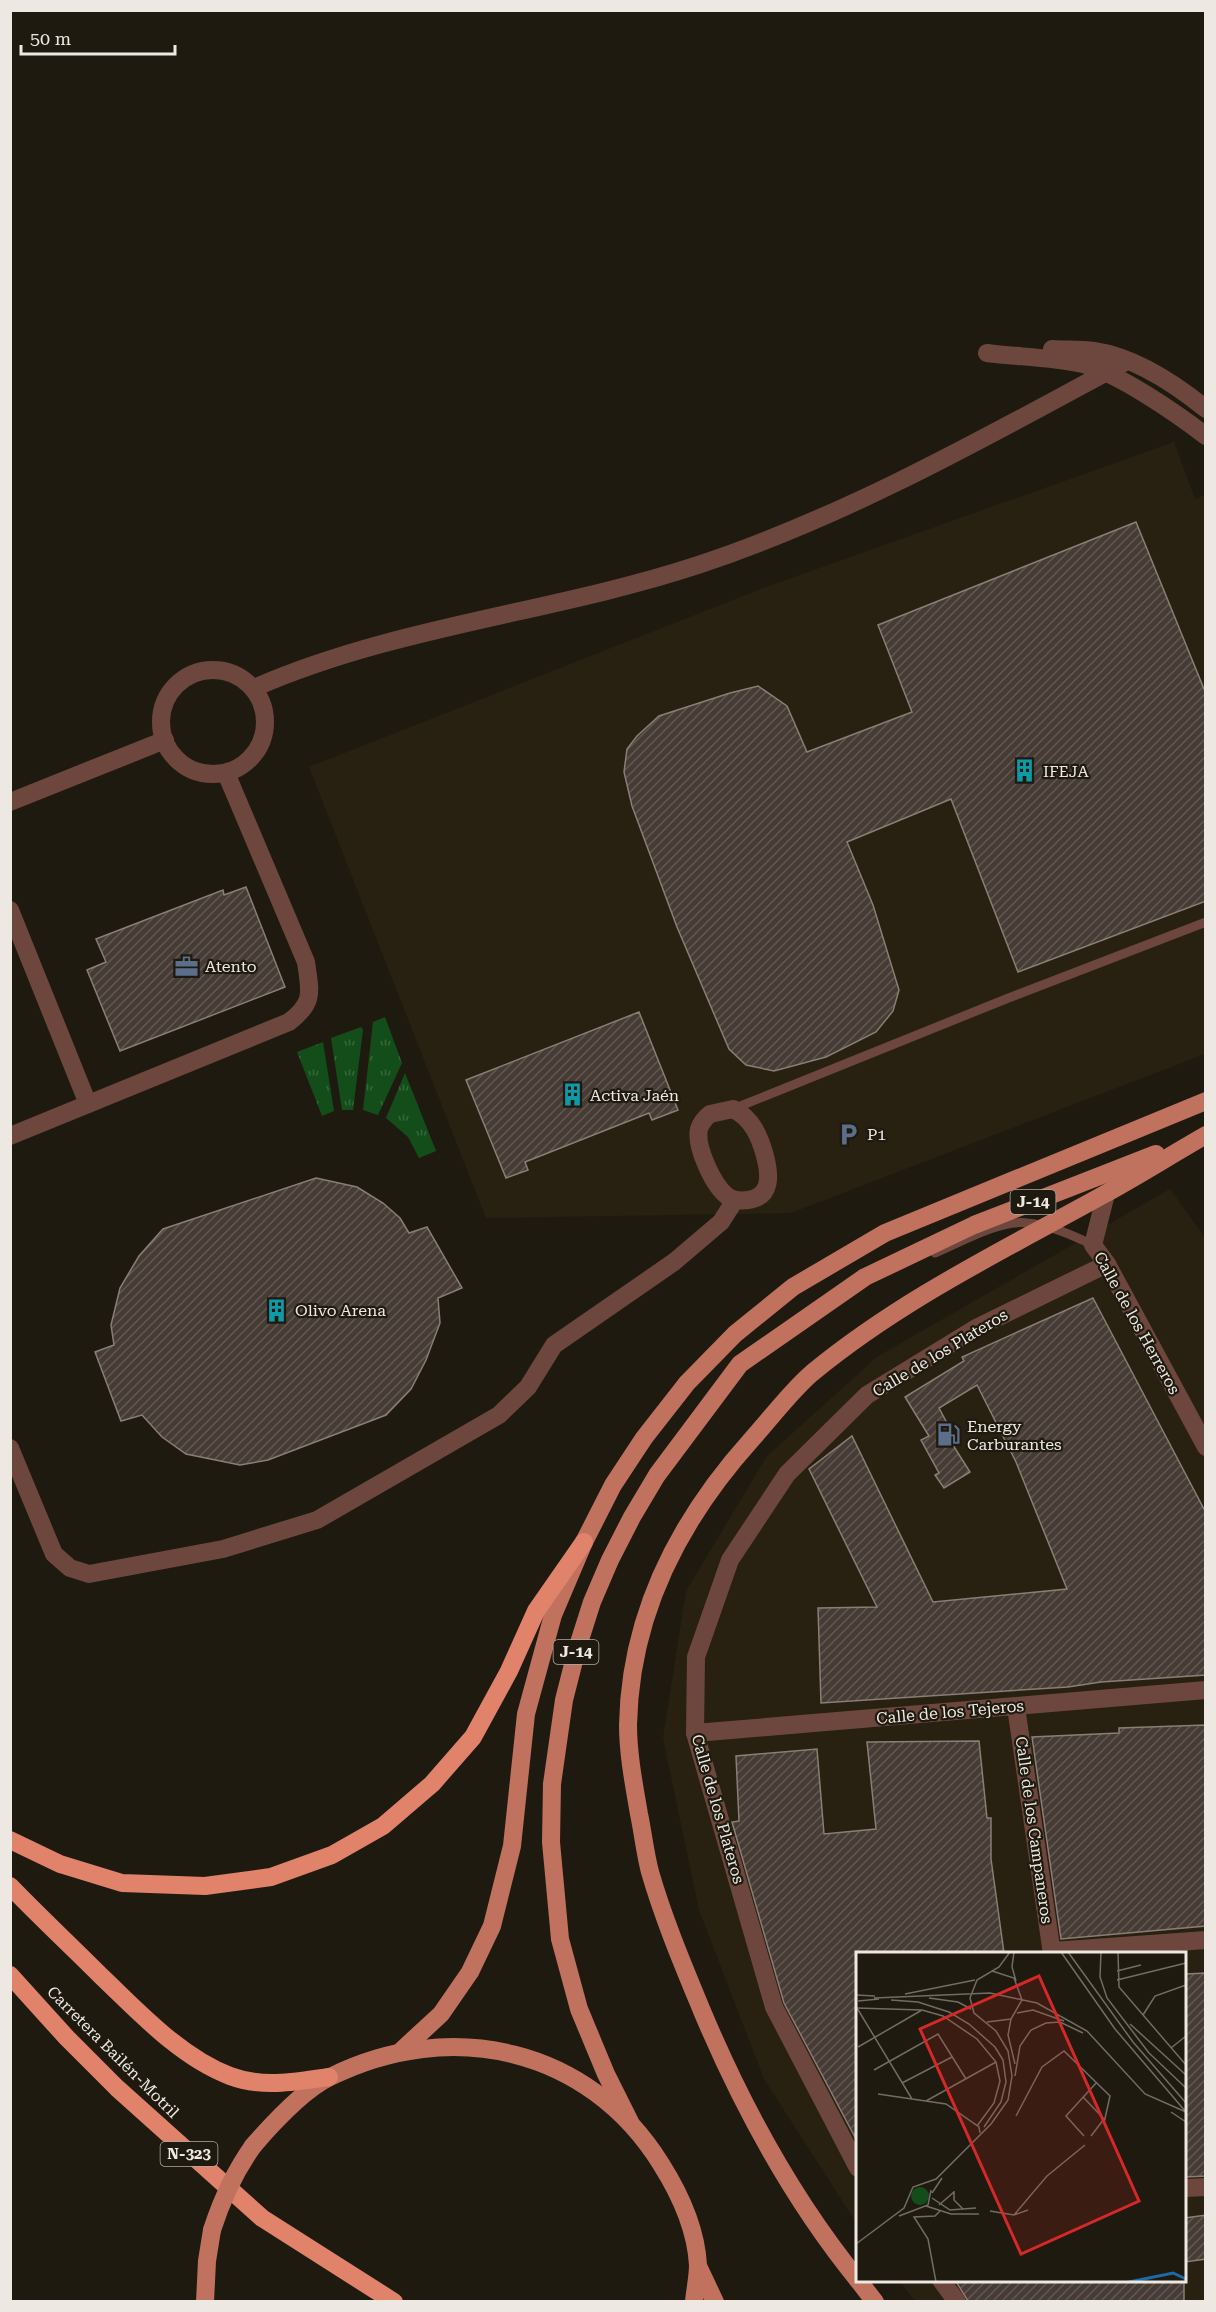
<svg xmlns="http://www.w3.org/2000/svg" width="1216" height="2312" viewBox="0 0 1216 2312" font-family="'Roboto Serif',serif">
<defs>
<pattern id="grass-tufts" width="24" height="20" patternUnits="userSpaceOnUse" patternTransform="scale(1.5)"><rect width="24" height="20" fill="#134d1a"/><path d="M3 7l-1-3M5 7V3M7 7l1-3M15 17l-1-3M17 17v-4M19 17l1-3" fill="none" stroke="#36673b"/></pattern>
<pattern id="building-hatch" width="6" height="6" patternUnits="userSpaceOnUse" patternTransform="scale(1.5)"><rect width="6" height="6" fill="#473c35"/><path d="M-1 1l2-2M0 6l6-6M5 7l2-2" fill="none" stroke="#625852"/></pattern>
</defs>
<rect width="100%" height="100%" fill="#1f1a10"/>
<g fill="#282011">
<path d="M1174 442 1195 499 1205 495V1054L791 1213 486 1218 309 767 766 587Z"/>
<path d="M1170 1189 1206 1239 1205 2301H915L899 2281 1184 2280V1954H858L857 2224 764 2079 699 1910 663 1738 686 1591 767 1456 878 1356Z"/>
</g>
<g fill="url(#grass-tufts)">
<path d="M385 1017 402 1063 378 1115 363 1110 373 1022Z"/>
<path d="M361 1027 363 1030 353 1110H342L331 1038Z"/>
<path d="M323 1042 334 1111 322 1116 297 1052Z"/>
<path d="M405 1073 436 1151 419 1158 408 1137 386 1118Z"/>
</g>
<g fill="url(#building-hatch)" stroke="#8a7e75" stroke-width="1.5">
<path d="M1136 522 1206 694V901L1018 972 951 799 847 842 873 905 899 990 893 1011 876 1032 826 1057 774 1071 746 1065 729 1049 677 927 632 806 624 772 627 749 637 736 659 716 730 693 758 686 787 706 807 752 912 712 878 625Z"/>
<path d="M246 887 285 987 120 1051 87 970 106 962 96 939 223 890 224 895Z"/>
<path d="M639 1012 678 1110 652 1120 649 1113 525 1162 528 1170 506 1178 466 1080Z"/>
<path d="M316 1178 357 1187 383 1203 400 1218 409 1233 427 1227 462 1288 438 1298 440 1323 426 1360 411 1389 386 1415 268 1460 240 1465 186 1454 162 1437 142 1415 121 1421 95 1352 114 1345 111 1325 120 1288 139 1256 163 1229Z"/>
<path d="M1093 1298 1206 1513V1675L1101 1682 1068 1687 821 1703 818 1608 877 1607 809 1469 852 1436 933 1602 1067 1589 1016 1462 977 1385 939 1408 956 1440 951 1442 970 1472 944 1488 935 1475 939 1473 921 1440 929 1436 905 1397 964 1361 962 1357Z"/>
<path d="M1206 1725V1926L1061 1939 1032 1737 1119 1733V1728Z"/>
<path d="M979 1741 987 1818H991V1859L1004 1953H858V2143L784 2003 732 1822 739 1821 736 1756 817 1749 824 1834 876 1829 867 1742Z"/>
<path d="M1206 1973V2176L1185 2177V1974Z"/>
<path d="M1206 2215V2259L1185 2262V2218Z"/>
<path d="M955 2280H1184V2301H968Z"/>
</g>
<g fill="none" stroke-linecap="round" stroke-linejoin="round">
<g stroke="#6d473e" stroke-width="9">
<path d="M733 1109 1006 999 1206 922"/>
<path d="M935 1253C959 1243 1000 1219 1027 1223 1050 1225 1072 1235 1093 1245"/>
</g>
<g stroke="#6d473e" stroke-width="18">
<path d="M1052 349C1066 350 1080 349 1094 351 1135 357 1174 383 1206 409"/>
<path d="M987 353C1018 357 1051 357 1083 364 1118 373 1176 413 1206 436"/>
<circle cx="213" cy="722" r="52"/>
<path d="M254 688C395 626 552 613 698 565 849 515 988 436 1127 361"/>
<path d="M10 802 165 740"/>
<path d="M10 910 88 1104"/>
<path d="M733 1109C752 1118 760 1137 765 1156 770 1175 772 1197 748 1200 740 1201 733 1201 727 1196 713 1185 695 1146 699 1129 701 1123 705 1118 710 1114Z"/>
<path d="M10 1136 289 1022C315 1002 310 992 306 962L226 773"/>
<path d="M1106 1194 1093 1245 1107 1264 1206 1447"/>
<path d="M10 1448 54 1554 70 1568 89 1574 223 1549 317 1520 499 1415 528 1387 554 1345 674 1262 721 1222 735 1200"/>
<path d="M1016 1707 1052 1954"/>
<path d="M695 1733 1206 1690"/>
<path d="M1052 1951 1206 1940"/>
<path d="M858 2168 774 2007 695 1733 696 1657 730 1560 787 1474 867 1395 978 1327 1107 1264"/>
<path d="M1184 2188 1206 2187"/>
<path d="M941 2280 957 2302"/>
</g>
<g stroke="#c0725f" stroke-width="18">
<path d="M402 2050 441 2014 470 1972 492 1926 512 1846 526 1714 553 1615 584 1542 613 1485 644 1438 687 1383 735 1334 793 1287 885 1233 1206 1101"/>
<path d="M630 2122 606 2074 579 2009 560 1939 551 1842 552 1784 564 1700 577 1649 592 1602 610 1560 632 1517 657 1475 740 1364 865 1277 974 1225 1156 1154"/>
<path d="M253 2146C272 2124 305 2089 330 2077 451 2017 589 2048 661 2164 680 2194 696 2229 698 2265 698 2277 695 2290 694 2302"/>
<path d="M699 2268 715 2302"/>
<path d="M858 2280C793 2200 742 2106 702 2011 683 1965 664 1920 650 1872 645 1853 643 1833 639 1814 634 1785 628 1754 628 1725 630 1615 680 1519 752 1439 772 1417 790 1392 812 1373 902 1299 1002 1251 1103 1195 1138 1176 1171 1155 1206 1135"/>
<path d="M858 2280 875 2302"/>
<path d="M205 2302 207 2261 212 2230"/>
</g>
<g stroke="#e1826b" stroke-width="18">
<path d="M10 1840 60 1864 122 1883 205 1886 271 1877 332 1855 383 1826 432 1784 473 1737 509 1671 536 1611 584 1542"/>
<path d="M10 1886C40 1917 71 1946 101 1976 139 2012 180 2057 230 2076 262 2088 296 2082 329 2077"/>
<path d="M10 1975 67 2038 117 2088 262 2218 394 2302"/>
</g>
<path stroke="#c0725f" stroke-width="18" d="M212 2230C222 2199 234 2173 253 2146"/>
</g>
<defs>
<symbol id="building-bare" viewBox="-9 -9 18 18"><path d="M-4-6H4V6H1V3H-1V6H-4ZM-2.5-4.3h1.7v1.8h-1.7ZM.8-4.3h1.7v1.8H.8ZM-2.5-1h1.7V.8h-1.7ZM.8-1h1.7V.8H.8Z" fill="#0f9aa8" stroke="#1f1a10" stroke-width="2.5" paint-order="stroke"/></symbol>
<symbol id="office-bare" viewBox="-9 -9 18 18"><path d="M-6-3h4V-5.5h4V-3h4V5H-6ZM-1-4.5V-3h2v-1.5ZM-6 0V1H6V0Z" fill="#5c6f8a" stroke="#1f1a10" stroke-width="2.5" paint-order="stroke"/></symbol>
<symbol id="parking-bare" viewBox="-9 -9 18 18"><path d="M-3.5-5.5H1a3.5 3.5 0 0 1 0 7H-1V5.5H-3.5ZM-1-3.4V-.6H.8a1.4 1.4 0 0 0 0-2.8Z" fill="#5c6f8a" stroke="#1f1a10" stroke-width="2.5" paint-order="stroke"/></symbol>
<symbol id="fuel-bare" viewBox="-9 -9 18 18"><path d="M-5.5-6h7V0h2V4h1.3V-2.5L3-4.5l.8-.8L6-3V5H2.5V1h-1V6h-7ZM-4.2-4.7v3.2H.2V-4.7Z" fill="#5c6f8a" stroke="#1f1a10" stroke-width="2.5" paint-order="stroke"/></symbol>
</defs>
<g fill-rule="evenodd">
<use href="#building-bare" x="1008" y="754" width="33" height="33"/>
<use href="#office-bare" x="170" y="950" width="33" height="33"/>
<use href="#building-bare" x="556" y="1078" width="33" height="33"/>
<use href="#parking-bare" x="832" y="1118" width="33" height="33"/>
<use href="#building-bare" x="260" y="1294" width="33" height="33"/>
<use href="#fuel-bare" x="932" y="1418" width="33" height="33"/>
</g>
<g text-anchor="middle" dominant-baseline="central" stroke-width="4.5" stroke-linejoin="round" paint-order="stroke">
<g fill="#1f1a10" stroke="#afaba3" stroke-width="1.5">
<rect x="1010.5" y="1190" width="45" height="24" rx="4.5"/>
<rect x="553.5" y="1640" width="45" height="24" rx="4.5"/>
<rect x="160.5" y="2142" width="57" height="24" rx="4.5"/>
</g>
<g font-size="15" font-weight="bold" fill="#ede9e2">
<text x="1033" y="1202">J-14</text>
<text x="576" y="1652">J-14</text>
<text x="189" y="2154">N-323</text>
</g>
<g font-size="16" fill="#ede9e2" stroke="#1f1a10" text-anchor="start">
<text x="1043" y="771">IFEJA</text>
<text x="205" y="966">Atento</text>
<text x="590" y="1095">Activa Jaén</text>
<text x="867" y="1134">P1</text>
<text x="295" y="1310">Olivo Arena</text>
<text x="967" y="1426">Energy<tspan x="967" dy="18">Carburantes</tspan></text>
</g>
<g font-size="16" fill="#ede9e2" stroke="#1f1a10">
<text transform="translate(1137 1323) rotate(61)">Calle de los Herreros</text>
<text transform="translate(940 1353) rotate(-31)">Calle de los Plateros</text>
<text transform="translate(950 1712) rotate(-5)">Calle de los Tejeros</text>
<text transform="translate(718 1809) rotate(74)">Calle de los Plateros</text>
<text transform="translate(1034 1830) rotate(82)">Calle de los Campaneros</text>
<text transform="translate(113 2052) rotate(45)">Carretera Bailén-Motril</text>
</g>
</g>
<g transform="translate(856 1952)">
<rect width="330" height="330" fill="#1f1a10"/>
<path d="M55 244a9 9 0 1 1 18 0a9 9 0 1 1-18 0Z" fill="#134d1a"/>
<path fill="none" stroke="#1b6ba9" stroke-width="3" d="M273 330 317 321 330 327"/>
<path fill="none" stroke="#716d64" stroke-width="1.5" d="M158 0 156 15 160 29M205 0 259 77 330 160M212 0 277 90 330 151M245 0 244 25 251 46 293 101M262 0 263 35 330 113M261 19 285 13M261 28 330 11M49 42 119 28M0 43 19 44M18 46 134 41 181 51 231 79 289 142 330 160M73 46 102 50 115 57M35 48 62 50 93 60 113 72 139 95 147 108 150 130 145 150 128 175M2 49 23 47M0 56 66 58 87 64 121 87 140 110 144 129 138 151 121 174M1 56 56 147M161 61 177 58 208 69M287 63 299 44 330 33M155 67 152 83 159 112M131 70 155 67 166 48 158 26 136 19M274 72 330 123M2 95 66 58M315 96 330 84M293 101 330 136M18 118 82 82 110 127M159 124 164 94 175 78 190 71 204 70 227 81M46 131 96 105M22 142 90 152 123 175 124 181M227 145 248 167 235 184M70 149 140 110M315 160 330 170M160 164 186 115 208 99 254 144 248 171M228 184 210 164 241 130M98 239V248L107 257M76 241 86 226M76 246 94 258 120 256M83 253 98 240M70 254 95 262H123M134 259 158 263 172 258M158 263 191 224 229 193M43 264 72 253 75 238M0 292 48 256 57 235 80 227 135 172 152 148 156 124 152 99 140 79 118 61 114 46 121 28 143 15 154 0M80 330 72 287 58 265 79 264 84 259"/>
<path fill="#d62828" fill-opacity="0.15" stroke="#d62828" stroke-width="3" d="M183 24 283 249 165 302 64 77Z"/>
<rect width="330" height="330" fill="none" stroke="#ede9e2" stroke-width="3"/>
</g>
<rect width="1216" height="2312" fill="none" stroke="#ede9e2" stroke-width="24"/>
<path d="M21 45v9h154v-9" fill="none" stroke="#ede9e2" stroke-width="3"/>
<text x="30" y="45" font-size="18" fill="#ede9e2" stroke="#1f1a10" stroke-width="4.5" paint-order="stroke">50 m</text>
</svg>
